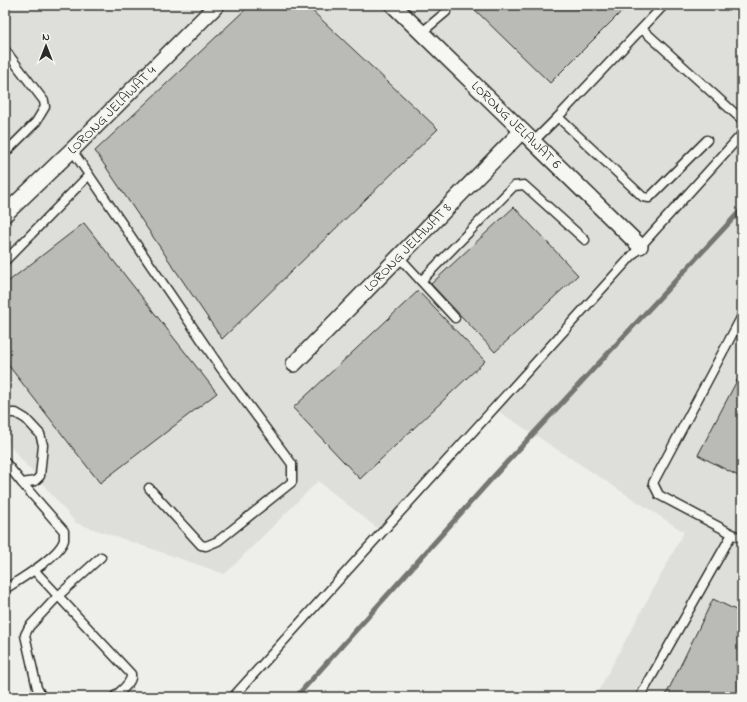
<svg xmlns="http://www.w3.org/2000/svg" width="747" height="702" viewBox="0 0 747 702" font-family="'Indie Flower',sans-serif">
<rect width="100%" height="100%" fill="#eeeeea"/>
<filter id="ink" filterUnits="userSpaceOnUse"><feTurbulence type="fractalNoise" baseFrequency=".025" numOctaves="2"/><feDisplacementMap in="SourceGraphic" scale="8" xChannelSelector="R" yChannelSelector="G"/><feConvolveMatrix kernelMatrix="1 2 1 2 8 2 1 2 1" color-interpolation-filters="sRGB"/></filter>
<g filter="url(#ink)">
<path fill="#dededb" d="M5 5H742V697H595L684 532 495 409 377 528 318 481 225 574 76 523 5 440Z"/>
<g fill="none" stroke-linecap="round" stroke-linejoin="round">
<path stroke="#757573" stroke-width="5" d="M296 697 495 475 742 209"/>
</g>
<g fill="#babab7" stroke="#2b2b2b">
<path d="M250 5H306L438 129 222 339 95 151Z"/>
<path d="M470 5H628L550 83Z"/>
<path d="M514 207 578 275 495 352 431 284Z"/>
<path d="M84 223 217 393 100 483 5 361V284Z"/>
<path d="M418 291 485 361 360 479 293 408Z"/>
<path d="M742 371V478L698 455Z"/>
<path d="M713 599 742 613V697H665Z"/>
</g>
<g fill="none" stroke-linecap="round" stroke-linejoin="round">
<defs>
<g id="service">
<path d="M642 29 740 118"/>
<path d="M421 33 446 12"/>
<path d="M5 50 44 101 45 107 36 122 5 153"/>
<path d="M558 117 643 197 649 198 707 140"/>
<path d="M533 142 558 117 664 5"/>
<path d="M72 150 220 367 292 464V482L218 541 206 546 201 545 149 488"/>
<path d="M399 257 455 318"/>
<path d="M5 261 89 175"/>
<path d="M421 281 514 186 524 185 585 240"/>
<path d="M742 316 653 483 659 495 742 539"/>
<path d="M5 413H16L26 419 40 434 43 445 40 476 35 481 22 483 5 462"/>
<path d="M34 570 131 674C133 683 120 691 114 697"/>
<path d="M5 589C19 580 59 557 64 540 64 538 64 534 64 531L22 483"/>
<path d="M42 697 37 688 25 635 29 627 58 596 101 557"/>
<path d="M233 697 742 134"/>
<path d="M640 697 732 534"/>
</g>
<g id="minor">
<path id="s1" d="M393 5 640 246"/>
<path id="s2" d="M5 214 72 150 217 5"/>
<path id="s3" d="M294 364 522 131"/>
</g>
</defs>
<use href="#service" stroke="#2b2b2b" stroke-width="11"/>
<use href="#minor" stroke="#2b2b2b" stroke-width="18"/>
<use href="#service" stroke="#f6f6f2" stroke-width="8"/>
<use href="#minor" stroke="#f6f6f2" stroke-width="15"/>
</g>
</g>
<g text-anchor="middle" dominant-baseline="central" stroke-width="3.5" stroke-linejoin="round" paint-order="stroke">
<g font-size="14" fill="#2b2b2b" stroke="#f6f6f2">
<text stroke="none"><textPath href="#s2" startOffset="149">LORONG JELAWAT 4</textPath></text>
<text stroke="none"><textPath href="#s1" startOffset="172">LORONG JELAWAT 6</textPath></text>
<text stroke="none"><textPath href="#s3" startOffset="163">LORONG JELAWAT 8</textPath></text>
</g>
</g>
<rect width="747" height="702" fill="none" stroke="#f6f6f2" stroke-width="20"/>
<rect x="10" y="10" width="727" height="682" fill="none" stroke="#2b2b2b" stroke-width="1.5" filter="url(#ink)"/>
<g transform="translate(46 46)" stroke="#f6f6f2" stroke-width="3" paint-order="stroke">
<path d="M0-3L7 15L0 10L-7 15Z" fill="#2b2b2b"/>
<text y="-6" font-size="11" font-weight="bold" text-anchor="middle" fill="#2b2b2b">N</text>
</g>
</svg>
